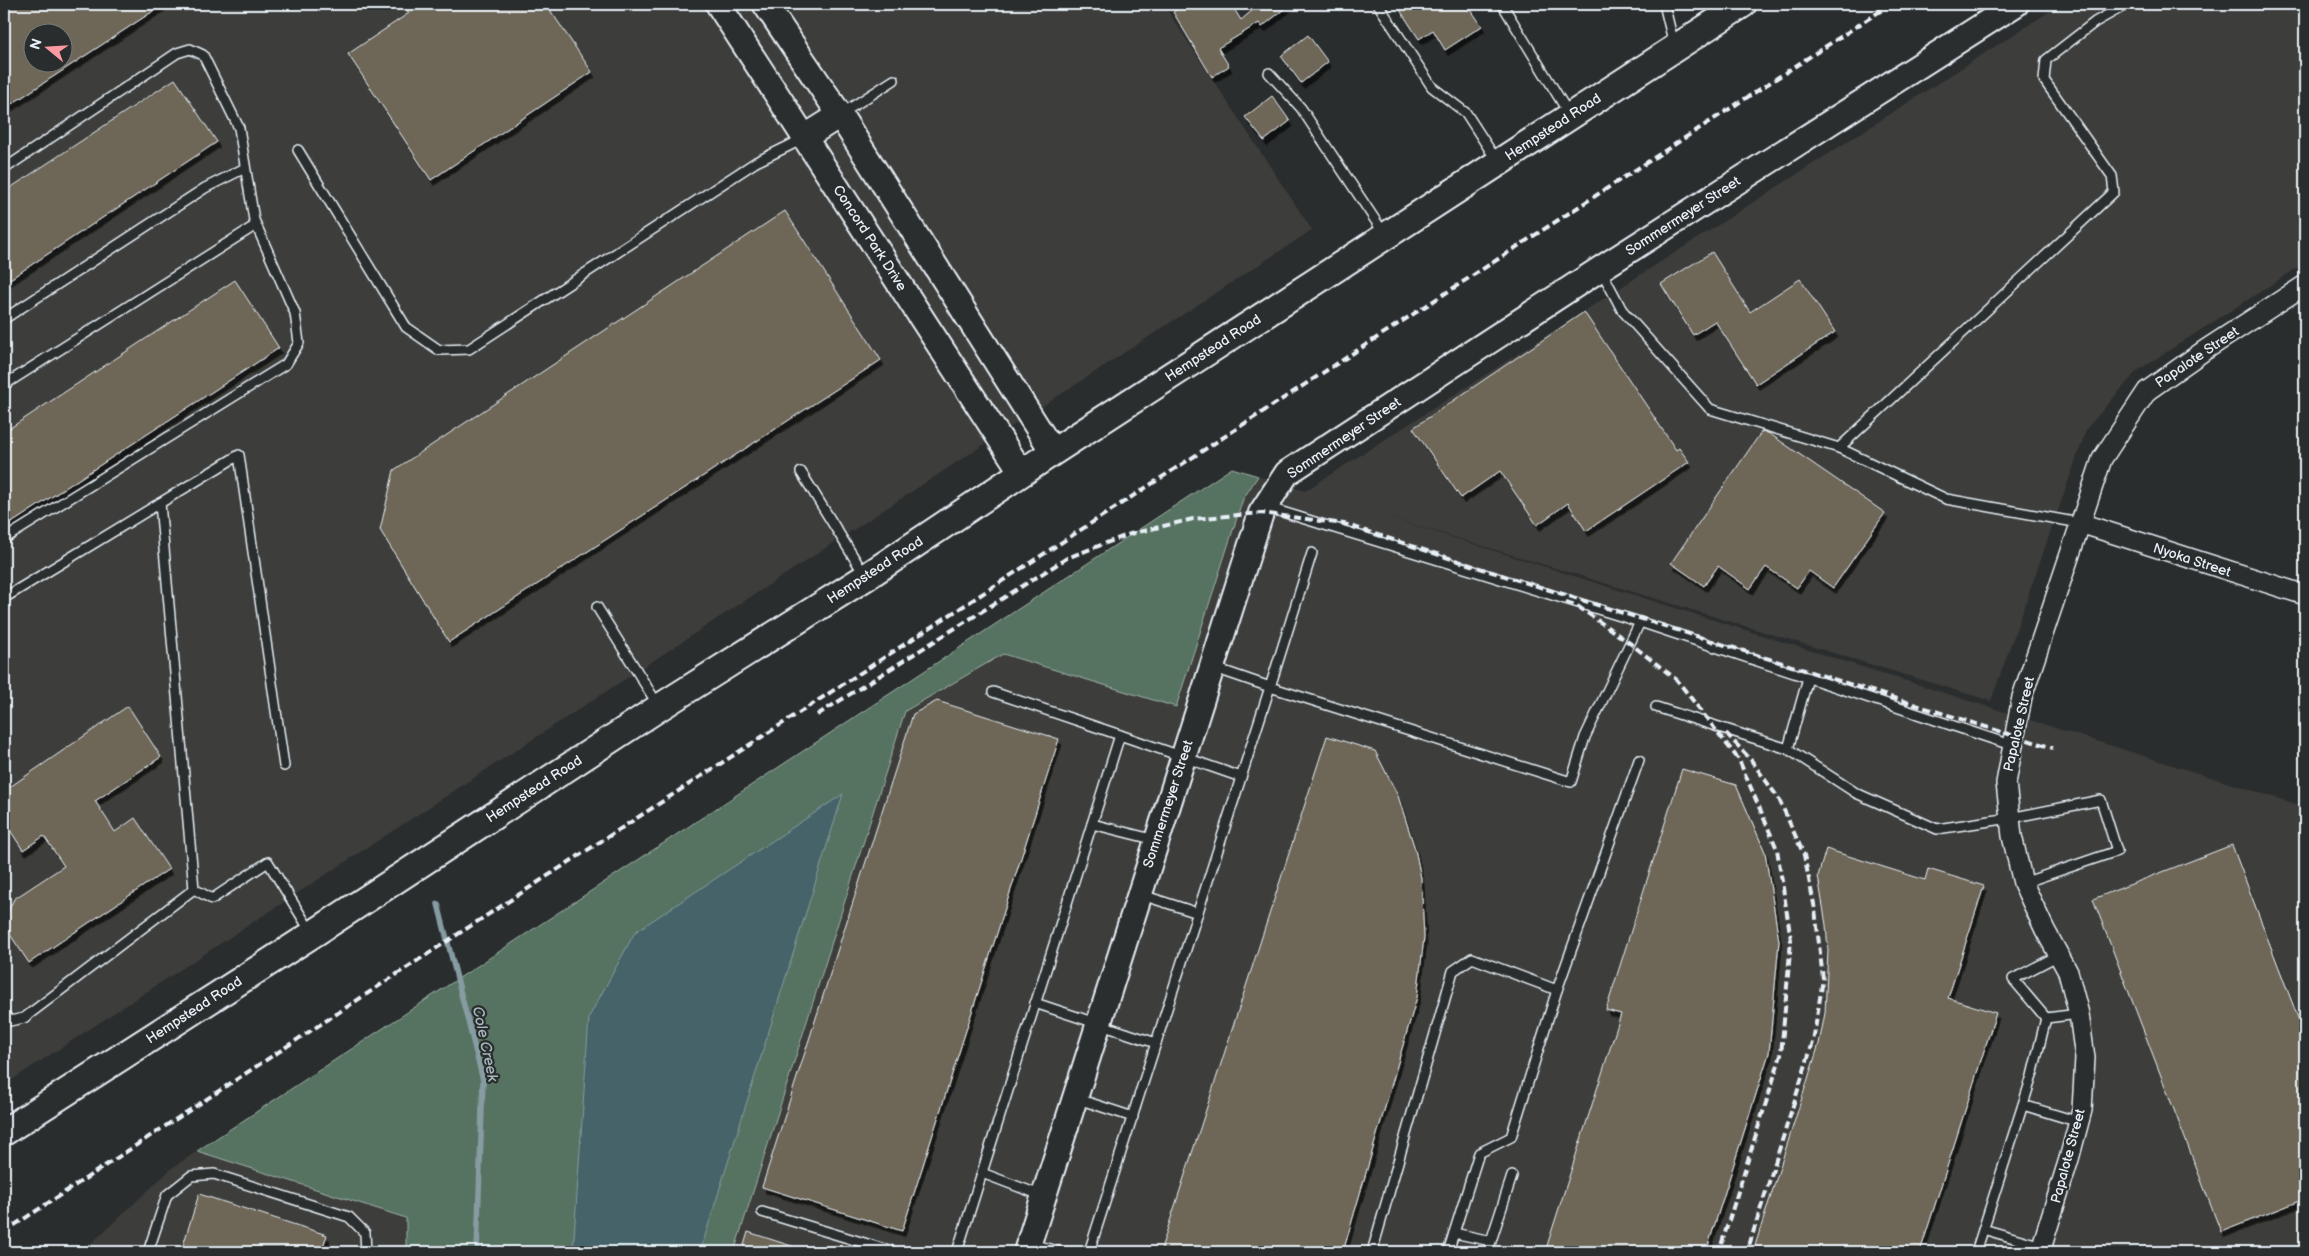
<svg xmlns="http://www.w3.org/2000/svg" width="2309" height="1256" viewBox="0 0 2309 1256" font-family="'Balsamiq Sans',sans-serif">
<defs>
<filter id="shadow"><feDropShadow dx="3" dy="5.5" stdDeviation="0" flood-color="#0009"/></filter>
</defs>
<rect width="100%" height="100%" fill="#2a2d2e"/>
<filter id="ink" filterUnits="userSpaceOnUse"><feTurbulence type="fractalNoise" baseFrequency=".02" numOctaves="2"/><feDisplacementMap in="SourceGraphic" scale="10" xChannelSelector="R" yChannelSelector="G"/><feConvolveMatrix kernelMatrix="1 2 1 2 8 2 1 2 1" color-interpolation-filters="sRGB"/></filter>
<g filter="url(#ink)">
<g fill="#3e3e3a" fill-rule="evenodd">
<path d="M4 4H1163L1312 230 4 1085ZM32 32H62V62H32Z"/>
<path d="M2061 4H2305V263L2137 371 2087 428 1991 701 1378 514 2305 807V1252H82L172 1168 1232 468 1305 491Z"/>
</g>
<path fill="#567261" stroke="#9fb2ac" d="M1232 468 1258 476 1243 499 1176 707 1003 654 905 711 734 1252H406V1218L197 1151Z"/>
<path fill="#456468" stroke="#869ca2" d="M843 794 700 1252H573L589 1017 635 932Z"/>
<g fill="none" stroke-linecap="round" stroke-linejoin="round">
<path stroke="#869ca2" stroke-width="5.5" d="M438 904 483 1080 477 1252"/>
</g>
<g fill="#6e6656" stroke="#e8f1f8" fill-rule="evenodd" filter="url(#shadow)">
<path d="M4 4H164L4 109ZM32 32H62V62H32Z"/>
<path d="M403 4H546L592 72 431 180 348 54 409 13Z"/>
<path d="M1186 4H1231L1241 20 1260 4H1290L1262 27 1259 23 1218 48 1229 66 1212 77 1173 12Z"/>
<path d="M1396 4H1467L1482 26 1445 50 1433 30 1419 39Z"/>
<path d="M1308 35 1328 62 1301 83 1281 56Z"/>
<path d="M175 79 217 142 4 283V192Z"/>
<path d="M1272 96 1290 121 1264 141 1245 117Z"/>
<path d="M785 211 881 360 449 642 380 530 394 470Z"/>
<path d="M1712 252 1750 312 1800 279 1835 332 1756 384 1715 321 1693 335 1661 284Z"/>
<path d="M235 280 279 348 4 528V432Z"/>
<path d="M1584 312 1676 450 1679 448 1689 462 1586 531 1568 503 1537 525 1500 471 1461 498 1413 428Z"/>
<path d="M1762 431 1770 434 1885 513 1833 588 1809 571 1797 588 1766 567 1750 589 1718 566 1704 586 1671 563Z"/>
<path d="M937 701 1059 739 902 1231 762 1187 913 714Z"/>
<path d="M128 706 161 757 95 801 115 832 135 818 169 869 29 963 9 933 7 916 10 907 14 899 64 866 44 836 23 850 4 821V791Z"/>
<path d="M1327 736 1375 751 1398 796 1415 849 1421 878 1424 937 1417 997 1343 1252H1160Z"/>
<path d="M1682 769 1736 785 1765 852 1779 941 1769 1053 1706 1252H1545L1621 1014 1606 1010Z"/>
<path d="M2232 845 2305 1036V1199L2221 1232 2093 899Z"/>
<path d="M1826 849 1925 880 1928 869 1984 886 1948 998 1996 1013 1920 1252H1753L1819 1044 1825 1013 1828 950 1826 925 1818 876Z"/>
<path d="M199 1194 327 1235 321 1252H181Z"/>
<path d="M748 1232 801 1249V1252H742Z"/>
</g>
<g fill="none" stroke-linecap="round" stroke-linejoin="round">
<defs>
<g id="service">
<path d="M1378 4 1432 87 1466 113 1497 161"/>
<path d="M1502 4 1569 114"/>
<path d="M1664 4 1674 45"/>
<path d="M1269 73 1301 108 1385 235"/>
<path d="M841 114 894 80"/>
<path d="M298 150 406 327 439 350 469 349 756 162 803 139"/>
<path d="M4 169 177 53 190 49 203 55 239 128 254 220 295 313 299 343 286 364 4 539"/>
<path d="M1601 270 1622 310 1710 409 1839 448 1946 499 2080 523"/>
<path d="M4 319 205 188 245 168"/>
<path d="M4 385 256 225"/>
<path d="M1839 448 2114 192 2112 176 2044 80 2046 60 2095 22 2127 4"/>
<path d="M801 472 864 574"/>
<path d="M160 503 194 889 212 899 268 862 311 932"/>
<path d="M1266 507 1640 622 2014 746"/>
<path d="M1312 553 1270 687 1571 782 1585 737 1640 622"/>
<path d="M4 598 239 455 284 766"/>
<path d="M597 607 658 705"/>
<path d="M1656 707 1788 749 1808 678"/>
<path d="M1120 735 1241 777"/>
<path d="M1788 749 1856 793 1937 829 2010 818 2101 800 2117 851 2023 883"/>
<path d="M1092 824 1156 840"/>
<path d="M1142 895 1198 913"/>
<path d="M1035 1003 1156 1043"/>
<path d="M4 1014 10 1021 24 1018 194 889"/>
<path d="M2046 1018 2013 979 2059 955"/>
<path d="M1075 1098 1133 1117"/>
<path d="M2023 1105 2079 1122"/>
<path d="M982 1173 1043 1196"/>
<path d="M762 1212 894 1252"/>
<path d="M1983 1229 2042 1246"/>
<path d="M1454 1233 1491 1241 1512 1176"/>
<path d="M1029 1244 1063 1252"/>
<path d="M148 1252 167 1195 191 1176 214 1174 349 1217 365 1233 366 1252"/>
<path d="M957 1252 1120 735 993 692"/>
<path d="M1089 1252 1270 687 1212 667"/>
<path d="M1372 1252 1453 971 1472 958 1557 990 1639 760"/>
<path d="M1448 1252 1479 1153 1511 1137 1557 990"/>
<path d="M1488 1252 1491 1241"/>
<path d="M1976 1252 2032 1076 2046 1018 2079 1014"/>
</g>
<g id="minor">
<path d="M2080 523 2305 595"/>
<path d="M2040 1252 2069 1159 2082 1110 2085 1058 2079 1014 2068 972 2045 930 2023 883 2012 836 2006 783 2022 697 2102 459 2147 391 2205 350 2305 285"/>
</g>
<g id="tertiary">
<path d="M718 4 1022 473"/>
<path d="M765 4 840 115 1053 452"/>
<path d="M805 137 840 115"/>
<path d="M1026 1252 1261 513 1287 473 1600 269 2016 4"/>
</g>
<path id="secondary" d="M4 1132 313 934 660 707 866 577 1053 452 1743 4"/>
</defs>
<use href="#service" stroke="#e8f1f8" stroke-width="12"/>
<use href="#minor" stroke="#e8f1f8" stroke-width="22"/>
<use href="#tertiary" stroke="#e8f1f8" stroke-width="28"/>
<use href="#secondary" stroke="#e8f1f8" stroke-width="30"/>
<use href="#service" stroke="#2a2d2e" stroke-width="9"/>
<use href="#minor" stroke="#2a2d2e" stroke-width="19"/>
<use href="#tertiary" stroke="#2a2d2e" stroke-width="24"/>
<use href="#secondary" stroke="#2a2d2e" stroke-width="26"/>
<g stroke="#e8f1f8" stroke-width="4" stroke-dasharray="8 4" stroke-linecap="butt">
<path d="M1566 602 1576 605 1631 644 1677 680 1739 760 1777 849 1791 940 1781 1055 1719 1252"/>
<path d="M817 715 1067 558 1130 534 1193 519 1261 513 1344 524 1489 571 2053 748"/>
<path d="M1726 733 1751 760 1779 799 1804 855 1815 909 1823 979 1813 1042 1747 1252"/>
<path d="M4 1232 452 938 1891 4"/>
</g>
</g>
</g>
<g text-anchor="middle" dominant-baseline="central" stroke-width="4.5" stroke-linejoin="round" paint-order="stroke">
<g font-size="14" fill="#e8f1f8" stroke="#2a2d2e">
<text transform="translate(1553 127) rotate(-33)">Hempstead Road</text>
<text transform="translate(1683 216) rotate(-33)">Sommermeyer Street</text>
<text transform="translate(870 238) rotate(57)">Concord Park Drive</text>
<text transform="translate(1213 348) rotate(-33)">Hempstead Road</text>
<text transform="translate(2197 357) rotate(-34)">Papalote Street</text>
<text transform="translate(1344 438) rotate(-34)">Sommermeyer Street</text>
<text transform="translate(2192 560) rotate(18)">Nyoka Street</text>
<text transform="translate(875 570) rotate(-33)">Hempstead Road</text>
<text transform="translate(2019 724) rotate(-77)">Papalote Street</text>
<text transform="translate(534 789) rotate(-33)">Hempstead Road</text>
<text transform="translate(1168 804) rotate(-72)">Sommermeyer Street</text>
<text transform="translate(194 1010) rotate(-33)">Hempstead Road</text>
<text transform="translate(2068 1156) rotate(-75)">Papalote Street</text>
</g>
<g font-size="15" font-style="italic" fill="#a7b9be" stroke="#2a2d2e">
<text transform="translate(485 1044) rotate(78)">Cole Creek</text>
</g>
</g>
<rect width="2309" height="1256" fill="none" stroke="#2a2d2e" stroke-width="20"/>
<rect x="10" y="10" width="2289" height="1236" fill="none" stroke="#e8f1f8" stroke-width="2" filter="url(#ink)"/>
<g transform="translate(48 48) rotate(288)"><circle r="24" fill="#2a2d2e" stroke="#767b7f"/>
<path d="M0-4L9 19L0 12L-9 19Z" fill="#ff9aa2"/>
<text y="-8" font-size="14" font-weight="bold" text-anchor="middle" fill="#e8f1f8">N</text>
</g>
</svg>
